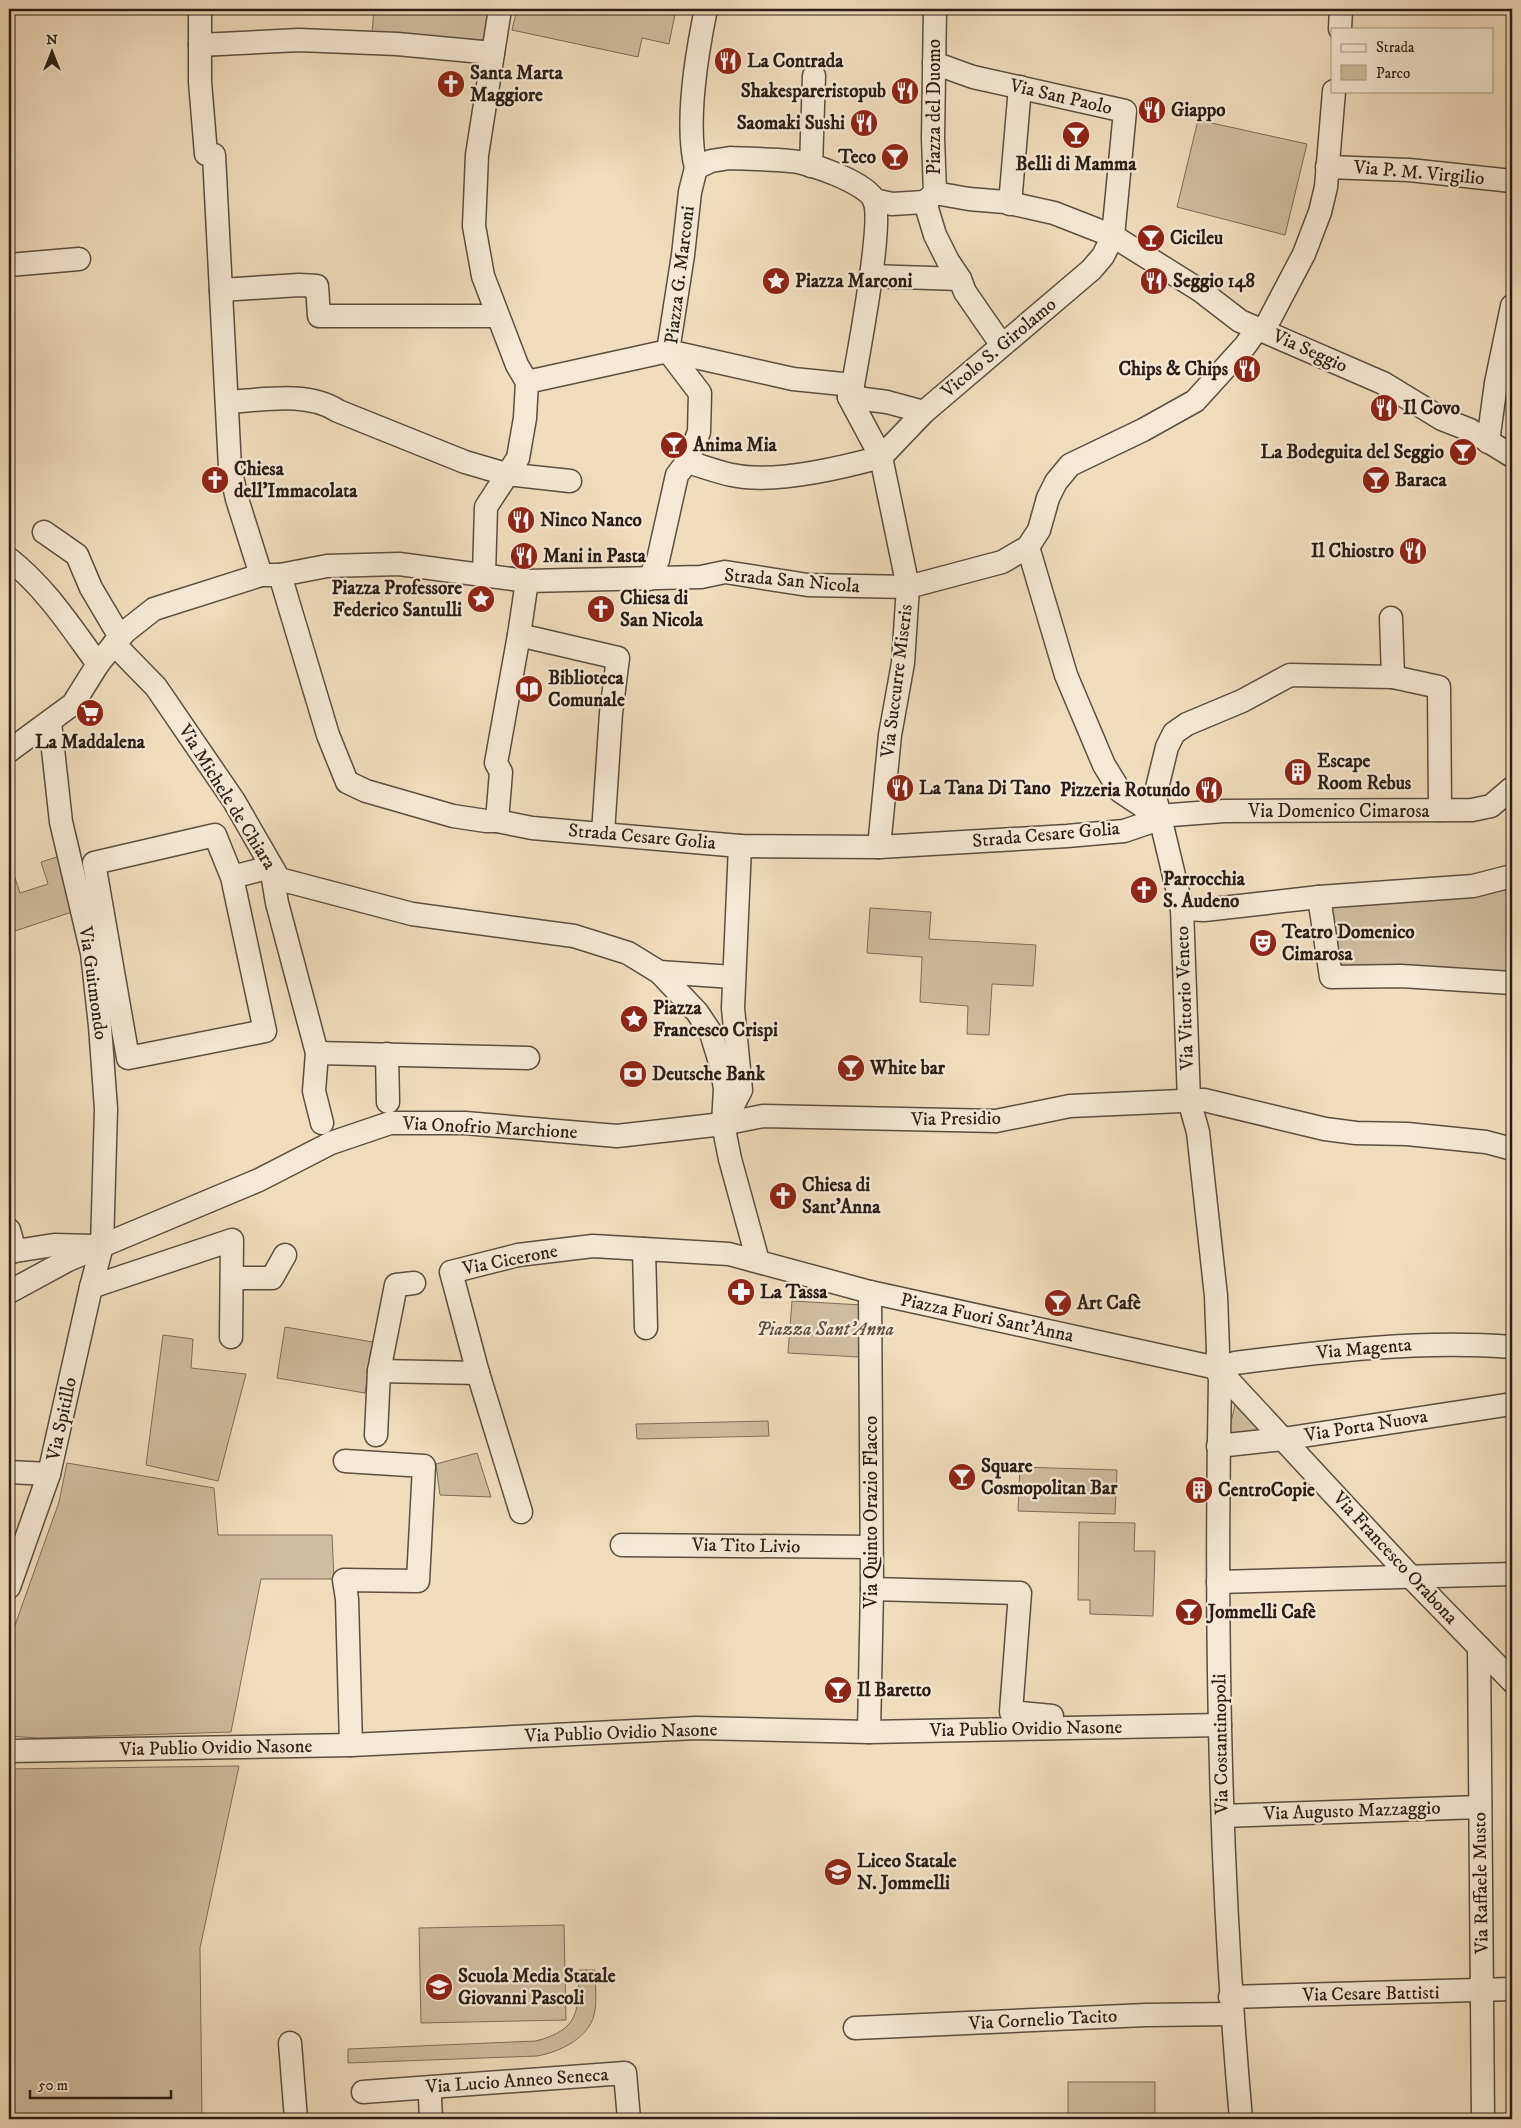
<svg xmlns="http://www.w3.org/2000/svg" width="1521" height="2128" viewBox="0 0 1521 2128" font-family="'IM FELL DW Pica',serif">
<rect width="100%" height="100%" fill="#f1dcbd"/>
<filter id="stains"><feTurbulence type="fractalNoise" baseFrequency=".004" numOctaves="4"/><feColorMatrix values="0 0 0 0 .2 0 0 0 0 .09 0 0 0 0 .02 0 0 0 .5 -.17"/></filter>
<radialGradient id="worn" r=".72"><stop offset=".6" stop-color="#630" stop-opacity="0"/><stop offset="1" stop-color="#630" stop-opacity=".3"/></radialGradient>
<g fill="#d0bca0" stroke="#7e6d5a">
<path d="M374 9H489L486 44 372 33Z"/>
<path d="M517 9H676L669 44 642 38 638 57 512 30Z"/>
<path d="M1198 120 1307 144 1285 235 1177 207Z"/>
<path d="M57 857 75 911 9 933V860L20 893 48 884 41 862Z"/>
<path d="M1512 883V979L1334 974 1323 904Z"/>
<path d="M870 908 931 912 929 939 1036 945 1033 986 992 984 989 1035 967 1034 968 1006 920 1002 922 957 867 953Z"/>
<path d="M792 1301 862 1305 859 1357 788 1353Z"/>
<path d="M285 1327 373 1342 365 1393 277 1378Z"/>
<path d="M163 1335 193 1339 191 1368 246 1374 218 1481 146 1465Z"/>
<path d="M1235 1405 1263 1432 1227 1438Z"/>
<path d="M768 1421 769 1436 637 1439 636 1424Z"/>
<path d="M477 1453 491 1497 440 1495 436 1464Z"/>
<path d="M67 1463 214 1488 218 1535H332L334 1579H261L231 1732 38 1738 9 1736V1642L59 1502Z"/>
<path d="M1020 1467 1117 1470 1115 1514 1018 1511Z"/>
<path d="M1079 1522 1135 1523 1134 1551H1155L1153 1616 1090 1614V1600H1078Z"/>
<path d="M239 1766 200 1948 202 2119H9V1769Z"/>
<path d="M564 1925 566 2020 421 2023 419 1928Z"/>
<path d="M579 1970H595C595 1983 597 1997 595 2010 592 2037 560 2052 537 2056L348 2063V2049L536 2041C581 2029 578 2010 579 1970Z"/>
<rect x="1068" y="2082" width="87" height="37"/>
</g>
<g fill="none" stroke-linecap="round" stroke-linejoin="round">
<defs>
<g id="minor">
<path d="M200 9V82L206 154 214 155 230 468 237 499 261 575"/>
<path d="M1340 29 1341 9"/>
<path d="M200 45 299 40 397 44 493 53"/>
<path d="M730 158C750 159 770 159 790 161 809 162 867 183 874 200 884 222 858 354 853 385L793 379 668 351 683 255 690 192 696 168 711 161Z"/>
<path d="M811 166 814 76"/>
<path d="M1327 167 1409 170 1512 181"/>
<path d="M696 168C685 125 697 52 706 9"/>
<path d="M935 193 969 199 1005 202 1054 213 1113 236 1201 291 1240 321 1383 383 1442 419 1470 430 1512 456"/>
<path d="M874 200 892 204 925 202"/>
<path d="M925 202 935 193 933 138 935 9"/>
<path d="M925 202 935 235 948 261 960 279 965 292 1001 344"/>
<path d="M1010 204 1020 87"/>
<path d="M9 265 79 259"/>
<path d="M870 276 960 279"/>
<path d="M221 290 299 285 317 286 319 316H498"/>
<path d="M1264 330 1304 254 1320 212 1326 187 1334 91"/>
<path d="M527 382 668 351 700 393 699 432 687 462 677 475 658 560 649 579"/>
<path d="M849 397 887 402 924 412"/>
<path d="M228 402C262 400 308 391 338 411L465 462 506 474 570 481"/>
<path d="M1488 442 1496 383 1512 306"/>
<path d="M687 462C702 466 717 472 732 475 773 484 841 468 881 457L849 397 853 385"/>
<path d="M44 532 77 555 91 588 120 637"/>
<path d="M1028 547 1066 675 1104 765 1120 791 1159 817"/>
<path d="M9 559C46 588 70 626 98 664"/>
<path d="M484 574 486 507 518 458 525 418 527 382 517 365 483 276 474 226 477 155 500 9"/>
<path d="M280 575 328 735 347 782 366 791 453 816 486 821H497L532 828 740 846 879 847 1067 836 1124 831 1171 815 1224 811 1472 810 1491 806 1512 788"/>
<path d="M1391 618 1393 677"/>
<path d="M519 635 618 658 611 713 603 833"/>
<path d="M114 644 156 687 234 801 279 879 412 914 574 936 628 953 659 972 697 1012 711 1033 722 1069 725 1089 723 1124 730 1159 758 1261"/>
<path d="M9 751 73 704 98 664 114 644 126 631 154 609 261 575H280L327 566 399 564 527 581 701 577 725 572 808 585 908 587 1002 562 1028 547 1039 530 1048 498 1056 482 1070 465 1143 430 1195 401 1245 346 1257 329"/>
<path d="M497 821 501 772 496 763 519 635 527 581"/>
<path d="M879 847 890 735 903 663 908 587 881 457 924 412 1091 270 1103 256 1113 236 1125 111 973 77 934 63"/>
<path d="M1512 876 1473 886 1319 897 1331 977 1401 976 1512 983"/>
<path d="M232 877 215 835 94 863 128 1058 265 1031 232 877 271 867 277 903 317 1053 314 1091 322 1123"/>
<path d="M1182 909 1204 910 1319 897"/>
<path d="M659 972 733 977"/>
<path d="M317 1053 528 1058"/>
<path d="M387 1054 388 1102"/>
<path d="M726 1119 741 1090 733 1008 740 846"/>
<path d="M9 1230 15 1251"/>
<path d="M644 1249 646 1328"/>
<path d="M9 1252 54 1245 94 1246"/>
<path d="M232 1278H272L285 1255"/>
<path d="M91 1287 232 1240 231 1337"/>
<path d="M9 1292 68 1260 259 1180 331 1143 390 1123H465L617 1136 723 1124 763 1116 996 1121 1070 1106 1204 1100 1325 1129 1356 1133 1407 1134 1486 1142 1512 1149"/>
<path d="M1217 1368 1410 1576 1512 1681"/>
<path d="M379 1371 396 1285 414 1283"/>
<path d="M376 1435 379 1371 478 1373"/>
<path d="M1218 1446 1283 1439 1512 1404"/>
<path d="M345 1461 424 1466 418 1581 344 1580 347 1599 351 1745"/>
<path d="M9 1472 49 1474"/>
<path d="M521 1512 478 1373 451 1272 518 1255 593 1246 729 1254 870 1292 1217 1368 1235 1363C1328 1351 1419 1340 1512 1347"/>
<path d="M622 1545 871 1547"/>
<path d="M1218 1582 1512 1574"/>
<path d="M9 1587 49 1474 91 1287 102 1246 106 1109 100 1026 92 953 61 822 50 722"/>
<path d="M872 1589 1020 1593 1011 1712 1052 1716"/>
<path d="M1479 1647 1483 2119"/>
<path d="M869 1732 872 1589 870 1292"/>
<path d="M9 1751 351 1745 696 1728 869 1732 1220 1725"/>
<path d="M1223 1816 1480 1807"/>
<path d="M1230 1997 1512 1989"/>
<path d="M855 2028 1146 2015 1232 2014"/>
<path d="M290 2043 296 2119"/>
<path d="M363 2092 625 2073 629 2119"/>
<path d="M430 2098 431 2119"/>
<path d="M1241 2119C1219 1874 1215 1626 1220 1379L1217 1368 1218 1351 1216 1296 1198 1132 1189 1100 1182 909 1155 796 1167 747 1174 733 1187 724 1242 701 1290 675 1393 677 1439 687 1440 810"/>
</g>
</defs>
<use href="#minor" stroke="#5d4e3f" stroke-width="25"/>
<use href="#minor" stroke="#f6e8d4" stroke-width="22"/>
</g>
<defs>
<symbol id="restaurant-disc" viewBox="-11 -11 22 22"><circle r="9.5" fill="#8f2418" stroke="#f6e8d4"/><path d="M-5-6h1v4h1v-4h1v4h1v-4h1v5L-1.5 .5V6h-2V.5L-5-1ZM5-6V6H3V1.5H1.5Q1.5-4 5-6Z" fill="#fff"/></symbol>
<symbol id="church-disc" viewBox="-11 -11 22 22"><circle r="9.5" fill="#8f2418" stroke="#f6e8d4"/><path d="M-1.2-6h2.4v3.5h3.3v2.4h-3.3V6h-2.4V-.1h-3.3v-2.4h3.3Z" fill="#fff"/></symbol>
<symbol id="bar-disc" viewBox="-11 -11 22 22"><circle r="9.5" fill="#8f2418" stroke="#f6e8d4"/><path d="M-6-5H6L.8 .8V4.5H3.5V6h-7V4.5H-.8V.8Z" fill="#fff"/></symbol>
<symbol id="sight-disc" viewBox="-11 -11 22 22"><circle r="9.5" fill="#8f2418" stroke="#f6e8d4"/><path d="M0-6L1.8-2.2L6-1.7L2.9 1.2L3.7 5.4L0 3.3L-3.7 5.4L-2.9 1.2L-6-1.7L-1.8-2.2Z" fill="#fff"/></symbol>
<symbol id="library-disc" viewBox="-11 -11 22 22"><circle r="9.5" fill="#8f2418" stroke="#f6e8d4"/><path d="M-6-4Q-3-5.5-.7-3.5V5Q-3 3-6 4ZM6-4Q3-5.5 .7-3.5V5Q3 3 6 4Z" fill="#fff"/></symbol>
<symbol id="supermarket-disc" viewBox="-11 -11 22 22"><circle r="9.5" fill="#8f2418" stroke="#f6e8d4"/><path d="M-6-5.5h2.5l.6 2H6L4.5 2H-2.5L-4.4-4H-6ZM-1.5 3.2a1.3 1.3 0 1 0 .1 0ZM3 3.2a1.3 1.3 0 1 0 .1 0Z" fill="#fff"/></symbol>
<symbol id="building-disc" viewBox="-11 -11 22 22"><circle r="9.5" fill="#8f2418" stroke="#f6e8d4"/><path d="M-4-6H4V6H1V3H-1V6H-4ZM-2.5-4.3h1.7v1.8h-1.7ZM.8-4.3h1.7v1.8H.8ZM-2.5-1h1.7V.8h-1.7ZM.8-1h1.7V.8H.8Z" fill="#fff"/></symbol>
<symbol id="theatre-disc" viewBox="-11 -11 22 22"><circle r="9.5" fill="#8f2418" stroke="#f6e8d4"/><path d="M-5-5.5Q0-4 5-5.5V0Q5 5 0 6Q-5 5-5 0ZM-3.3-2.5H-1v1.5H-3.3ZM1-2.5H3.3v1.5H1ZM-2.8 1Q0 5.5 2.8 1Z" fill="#fff"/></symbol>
<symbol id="bank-disc" viewBox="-11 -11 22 22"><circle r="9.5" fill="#8f2418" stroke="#f6e8d4"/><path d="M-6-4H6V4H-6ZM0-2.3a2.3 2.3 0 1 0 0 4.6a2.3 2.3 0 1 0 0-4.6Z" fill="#fff"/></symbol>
<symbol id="pharmacy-disc" viewBox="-11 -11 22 22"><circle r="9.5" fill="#8f2418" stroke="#f6e8d4"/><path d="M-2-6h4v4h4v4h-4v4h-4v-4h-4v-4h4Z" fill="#fff"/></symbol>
<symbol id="school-disc" viewBox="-11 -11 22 22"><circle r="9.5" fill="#8f2418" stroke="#f6e8d4"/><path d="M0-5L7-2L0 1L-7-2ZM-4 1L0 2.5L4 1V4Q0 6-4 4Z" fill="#fff"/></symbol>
</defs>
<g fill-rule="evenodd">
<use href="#restaurant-disc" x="712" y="45" width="32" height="32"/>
<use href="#church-disc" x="435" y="68" width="32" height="32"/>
<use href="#restaurant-disc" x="889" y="75" width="32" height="32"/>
<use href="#restaurant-disc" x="1136" y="94" width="32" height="32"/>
<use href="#restaurant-disc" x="848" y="107" width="32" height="32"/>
<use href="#bar-disc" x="1060" y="119" width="32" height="32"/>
<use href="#bar-disc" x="879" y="141" width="32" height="32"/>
<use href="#bar-disc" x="1135" y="222" width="32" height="32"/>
<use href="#sight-disc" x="760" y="265" width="32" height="32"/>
<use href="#restaurant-disc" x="1138" y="265" width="32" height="32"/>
<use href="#restaurant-disc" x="1231" y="353" width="32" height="32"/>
<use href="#restaurant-disc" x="1368" y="392" width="32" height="32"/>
<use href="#bar-disc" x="658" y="429" width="32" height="32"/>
<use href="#bar-disc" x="1447" y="436" width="32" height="32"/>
<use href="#church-disc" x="199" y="464" width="32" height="32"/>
<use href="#bar-disc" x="1360" y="464" width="32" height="32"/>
<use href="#restaurant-disc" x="505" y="504" width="32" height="32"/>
<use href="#restaurant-disc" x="1397" y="535" width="32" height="32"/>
<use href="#restaurant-disc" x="508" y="540" width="32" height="32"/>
<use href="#sight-disc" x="465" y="583" width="32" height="32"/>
<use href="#church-disc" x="585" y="593" width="32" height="32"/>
<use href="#library-disc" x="513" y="673" width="32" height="32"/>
<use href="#supermarket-disc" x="74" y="697" width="32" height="32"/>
<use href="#building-disc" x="1282" y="756" width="32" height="32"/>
<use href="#restaurant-disc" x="884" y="772" width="32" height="32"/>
<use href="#restaurant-disc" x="1193" y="774" width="32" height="32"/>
<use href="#church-disc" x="1128" y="874" width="32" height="32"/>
<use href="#theatre-disc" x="1247" y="927" width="32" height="32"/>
<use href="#sight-disc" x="618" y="1003" width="32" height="32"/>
<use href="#bar-disc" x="835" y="1052" width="32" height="32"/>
<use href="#bank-disc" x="617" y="1058" width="32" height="32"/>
<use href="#church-disc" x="767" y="1180" width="32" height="32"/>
<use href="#pharmacy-disc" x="725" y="1276" width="32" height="32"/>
<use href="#bar-disc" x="1042" y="1287" width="32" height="32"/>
<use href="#bar-disc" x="946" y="1461" width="32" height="32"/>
<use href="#building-disc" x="1183" y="1474" width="32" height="32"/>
<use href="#bar-disc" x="1173" y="1596" width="32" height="32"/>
<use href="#bar-disc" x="822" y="1674" width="32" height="32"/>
<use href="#school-disc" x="822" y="1856" width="32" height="32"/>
<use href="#school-disc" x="423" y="1971" width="32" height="32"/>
</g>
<g text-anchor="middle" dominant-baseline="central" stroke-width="4.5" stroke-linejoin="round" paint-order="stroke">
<g font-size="19" font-weight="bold" fill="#2c1e15" stroke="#f6e8d4" text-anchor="start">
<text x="747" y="61">La Contrada</text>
<text x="470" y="73">Santa Marta<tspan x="470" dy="22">Maggiore</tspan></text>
<text x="886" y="91" text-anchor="end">Shakespareristopub</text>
<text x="1171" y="110">Giappo</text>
<text x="845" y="123" text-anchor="end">Saomaki Sushi</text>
<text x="876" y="157" text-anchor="end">Teco</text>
<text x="1076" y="164" text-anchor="middle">Belli di Mamma</text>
<text x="1170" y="238">Cicileu</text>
<text x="795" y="281">Piazza Marconi</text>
<text x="1173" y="281">Seggio 148</text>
<text x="1228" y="369" text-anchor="end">Chips &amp; Chips</text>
<text x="1403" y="408">Il Covo</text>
<text x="693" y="445">Anima Mia</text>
<text x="1444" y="452" text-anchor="end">La Bodeguita del Seggio</text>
<text x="234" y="469">Chiesa<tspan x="234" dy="22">dell'Immacolata</tspan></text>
<text x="1395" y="480">Baraca</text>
<text x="540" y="520">Ninco Nanco</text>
<text x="1394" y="551" text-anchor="end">Il Chiostro</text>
<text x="543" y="556">Mani in Pasta</text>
<text x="462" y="588" text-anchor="end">Piazza Professore<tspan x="462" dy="22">Federico Santulli</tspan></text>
<text x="620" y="598">Chiesa di<tspan x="620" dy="22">San Nicola</tspan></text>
<text x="548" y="678">Biblioteca<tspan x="548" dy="22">Comunale</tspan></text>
<text x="90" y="742" text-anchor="middle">La Maddalena</text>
<text x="1317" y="761">Escape<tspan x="1317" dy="22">Room Rebus</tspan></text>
<text x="919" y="788">La Tana Di Tano</text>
<text x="1190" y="790" text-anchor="end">Pizzeria Rotundo</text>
<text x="1163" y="879">Parrocchia<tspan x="1163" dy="22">S. Audeno</tspan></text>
<text x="1282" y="932">Teatro Domenico<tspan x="1282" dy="22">Cimarosa</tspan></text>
<text x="653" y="1008">Piazza<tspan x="653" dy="22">Francesco Crispi</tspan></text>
<text x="870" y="1068">White bar</text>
<text x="652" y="1074">Deutsche Bank</text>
<text x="802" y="1185">Chiesa di<tspan x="802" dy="22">Sant'Anna</tspan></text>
<text x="760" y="1292">La Tassa</text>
<text x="1077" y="1303">Art Cafè</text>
<text x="981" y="1466">Square<tspan x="981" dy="22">Cosmopolitan Bar</tspan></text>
<text x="1218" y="1490">CentroCopie</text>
<text x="1208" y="1612">Jommelli Cafè</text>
<text x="857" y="1690">Il Baretto</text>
<text x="857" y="1861">Liceo Statale<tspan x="857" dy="22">N. Jommelli</tspan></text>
<text x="458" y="1976">Scuola Media Statale<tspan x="458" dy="22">Giovanni Pascoli</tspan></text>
</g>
<g font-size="19" fill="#2c1e15" stroke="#f6e8d4">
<text transform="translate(1061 97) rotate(13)">Via San Paolo</text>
<text transform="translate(934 107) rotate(-90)">Piazza del Duomo</text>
<text transform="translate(1419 173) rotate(5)">Via P. M. Virgilio</text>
<text transform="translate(680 275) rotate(-83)">Piazza G. Marconi</text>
<text transform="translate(999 348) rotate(-40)">Vicolo S. Girolamo</text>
<text transform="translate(1310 351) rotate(24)">Via Seggio</text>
<text transform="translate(792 581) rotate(5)">Strada San Nicola</text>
<text transform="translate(897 681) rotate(-83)">Via Succurre Miseris</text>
<text transform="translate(227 797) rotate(58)">Via Michele de Chiara</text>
<text x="1339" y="811">Via Domenico Cimarosa</text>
<text transform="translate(1046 835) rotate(-5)">Strada Cesare Golia</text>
<text transform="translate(642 837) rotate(5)">Strada Cesare Golia</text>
<text transform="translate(93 983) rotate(82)">Via Guitmondo</text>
<text transform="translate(1185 998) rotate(-92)">Via Vittorio Veneto</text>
<text transform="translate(956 1119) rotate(-1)">Via Presidio</text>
<text transform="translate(490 1128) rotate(3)">Via Onofrio Marchione</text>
<text transform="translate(510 1260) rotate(-11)">Via Cicerone</text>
<text transform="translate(987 1318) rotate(12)">Piazza Fuori Sant'Anna</text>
<text transform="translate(1364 1349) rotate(-5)">Via Magenta</text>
<text transform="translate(62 1419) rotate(-78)">Via Spitillo</text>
<text transform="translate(1366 1426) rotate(-9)">Via Porta Nuova</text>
<text transform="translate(871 1512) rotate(-90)">Via Quinto Orazio Flacco</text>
<text transform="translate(746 1546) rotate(1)">Via Tito Livio</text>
<text transform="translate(1395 1558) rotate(47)">Via Francesco Orabona</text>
<text transform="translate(1026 1729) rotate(-1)">Via Publio Ovidio Nasone</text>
<text transform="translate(621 1733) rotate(-2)">Via Publio Ovidio Nasone</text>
<text transform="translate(1221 1744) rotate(-91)">Via Costantinopoli</text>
<text transform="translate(216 1748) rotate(-1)">Via Publio Ovidio Nasone</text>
<text transform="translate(1352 1811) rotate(-2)">Via Augusto Mazzaggio</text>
<text transform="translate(1481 1883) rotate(-91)">Via Raffaele Musto</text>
<text transform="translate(1371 1994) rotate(-1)">Via Cesare Battisti</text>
<text transform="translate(1043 2020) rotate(-3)">Via Cornelio Tacito</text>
<text transform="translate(517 2081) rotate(-4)">Via Lucio Anneo Seneca</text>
</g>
<g font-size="19" font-style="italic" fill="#5d4d3f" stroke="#f6e8d4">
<text x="825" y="1329">Piazza Sant'Anna</text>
</g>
</g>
<rect width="1521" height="2128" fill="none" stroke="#f1dcbd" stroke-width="30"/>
<rect x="10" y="10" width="1501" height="2108" fill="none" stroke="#2c1e15" stroke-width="2.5"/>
<rect x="15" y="15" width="1491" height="2098" fill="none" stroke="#2c1e15"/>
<rect x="1331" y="28" width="162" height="65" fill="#f6e8d4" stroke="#a59788"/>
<rect x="1341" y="44" width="25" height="8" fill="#f6e8d4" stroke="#a59788"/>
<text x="1376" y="52" font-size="15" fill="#2c1e15">Strada</text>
<rect x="1341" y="65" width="25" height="15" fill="#d0bca0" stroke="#a59788"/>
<text x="1376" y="78" font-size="15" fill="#2c1e15">Parco</text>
<g transform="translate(52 52)" stroke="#f6e8d4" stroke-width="4" paint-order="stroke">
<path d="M0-4L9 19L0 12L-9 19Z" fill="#2c1e15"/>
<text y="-8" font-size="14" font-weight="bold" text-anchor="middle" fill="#2c1e15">N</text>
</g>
<path d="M30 2090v8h141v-8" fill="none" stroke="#2c1e15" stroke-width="2.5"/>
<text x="38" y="2090" font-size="15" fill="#2c1e15" stroke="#f6e8d4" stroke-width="4" paint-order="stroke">50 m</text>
<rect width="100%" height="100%" filter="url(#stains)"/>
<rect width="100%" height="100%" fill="url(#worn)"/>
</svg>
